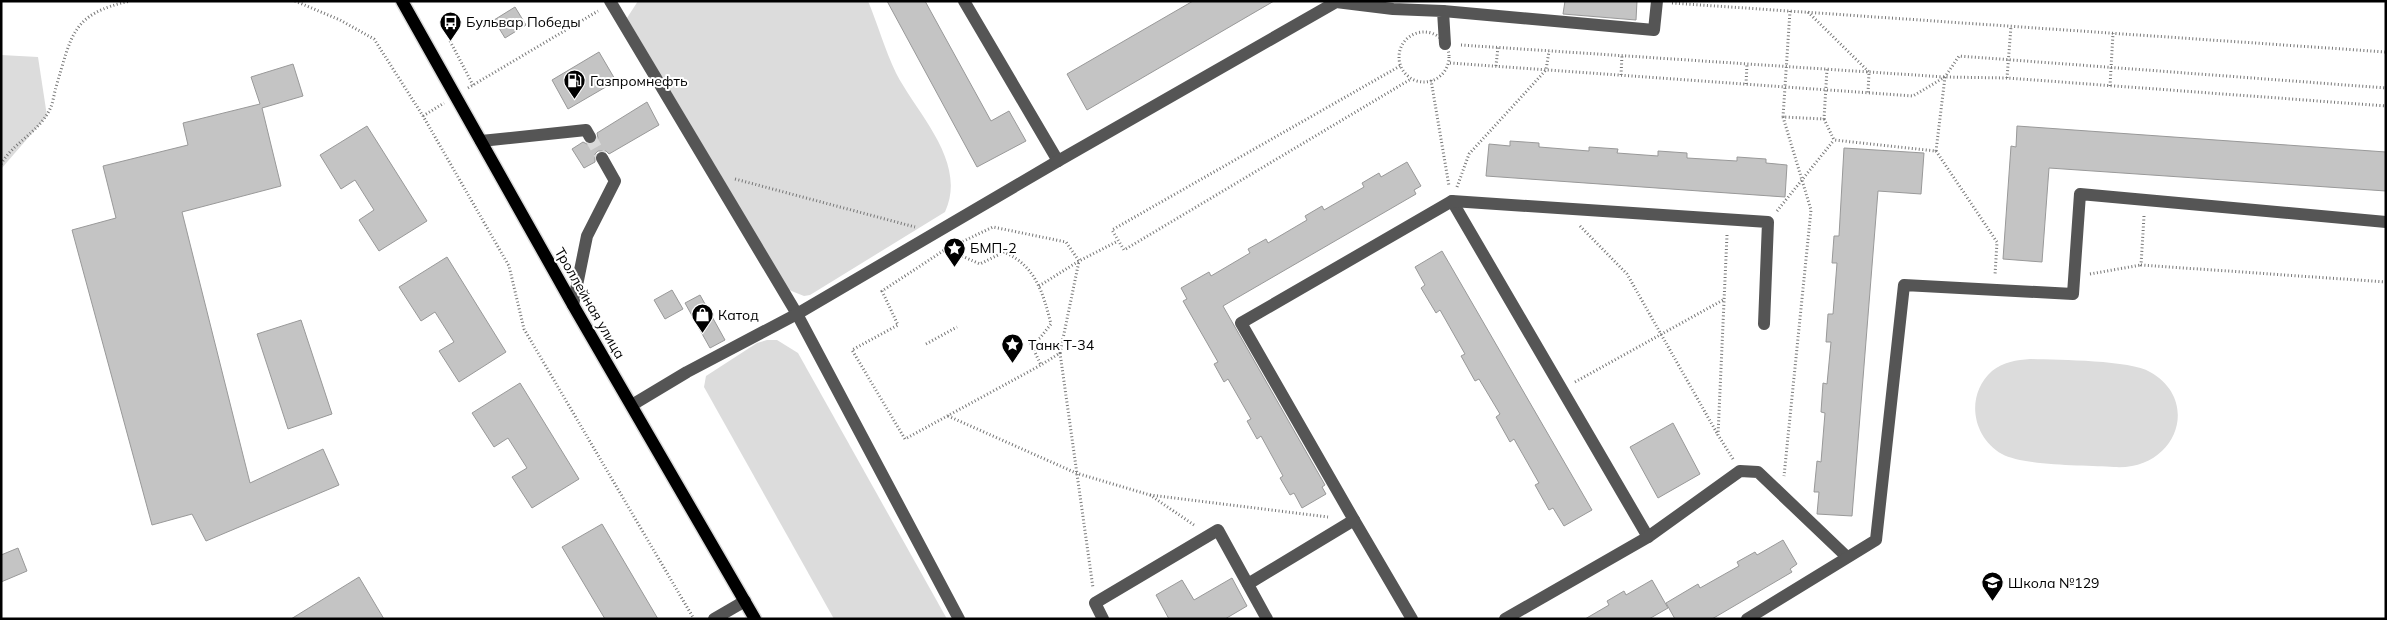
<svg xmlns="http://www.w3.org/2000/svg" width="2387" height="620" viewBox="0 0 2387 620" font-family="Mulish,sans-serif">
<rect width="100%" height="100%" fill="#fff"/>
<g fill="#dcdcdc">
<path d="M638 1H868C878 25 885 50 896 73 917 114 968 162 945 212L810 295 804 296 789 290 627 18Z"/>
<path d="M1 55 38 57 47 116 1 169Z"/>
<path d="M767 340H777L798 353 947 619H834L704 387 706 376 757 343Z"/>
<path d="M2030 359C2057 360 2130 360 2150 372 2202 401 2176 471 2114 467 2088 465 2023 466 2002 454 1972 437 1965 395 1992 371 2003 362 2017 360 2030 359Z"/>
</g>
<g fill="#c4c4c4" stroke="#999">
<path d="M887 1H925L991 121 1009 111 1026 141 977 167Z"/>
<path d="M1193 1H1274L1087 110 1067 74Z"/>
<path d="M1565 1H1637L1636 20 1563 14Z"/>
<path d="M515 7 526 25 505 38 494 20Z"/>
<path d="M599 52 616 81 568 109 552 80Z"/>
<path d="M293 64 303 96 262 108 281 186 182 212 250 483 323 449 339 485 206 541 192 514 152 525 72 230 116 218 103 166 188 145 183 123 260 104 251 77Z"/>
<path d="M647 102 659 125 609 154 606 151H598L595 154V162L584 168 572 149 583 142 589 145 594 144 598 138 597 133Z"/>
<path d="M367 126 427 221 379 251 359 220 374 210 355 180 341 189 320 155Z"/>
<path d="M2017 126 2386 152V191L2049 168 2042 262 2003 259 2011 146 2016 147Z"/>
<path d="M1510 141 1539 143V147L1589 151V147L1618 149 1617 153 1658 156V151L1687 153V158L1737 161V157L1766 159V163L1787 165 1785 197 1486 176 1489 144 1510 146Z"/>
<path d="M1844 148 1924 153 1921 194 1878 191 1852 516 1817 514 1819 492H1814L1817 461 1821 462 1825 413 1821 412 1823 383 1827 384 1831 342H1826L1828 314H1833L1837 263H1832L1834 236H1839Z"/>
<path d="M1407 162 1421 186 1414 190 1416 194 1223 306 1325 485 1322 487 1326 494 1302 508 1294 493 1290 495 1280 478 1283 476 1261 436 1257 439 1247 421 1251 419 1228 379 1224 382 1214 364 1218 362 1183 301 1187 299 1181 288 1209 272 1211 276 1250 253 1248 249 1266 239 1268 243 1307 220 1305 216 1322 206 1324 210 1364 187 1362 183 1379 173 1381 177Z"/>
<path d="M1442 251 1592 510 1564 526 1553 508 1549 510 1535 485 1539 483 1514 439 1510 442 1496 417 1500 414 1479 379 1475 381 1461 356 1465 354 1440 310 1436 313 1421 288 1425 285 1415 267Z"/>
<path d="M447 257 506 352 459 382 439 351 454 342 435 312 421 321 399 287Z"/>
<path d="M672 290 683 309 665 319 654 300Z"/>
<path d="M700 295 725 340 710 348 685 303Z"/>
<path d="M301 320 332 414 288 429 257 334Z"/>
<path d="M520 383 579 479 532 508 512 477 527 468 508 438 494 447 472 413Z"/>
<path d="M1673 423 1700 474 1658 498 1630 447Z"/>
<path d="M602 524 658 619H605L562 547Z"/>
<path d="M1783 540 1797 564 1790 569 1792 572 1712 619H1675L1666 603 1698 584 1700 588 1739 566 1737 562 1755 552 1757 555Z"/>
<path d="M18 548 27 571 1 582V555Z"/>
<path d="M359 577 384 619H291Z"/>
<path d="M1232 578 1247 606 1225 619H1169L1156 595 1182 580 1194 600Z"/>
<path d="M1652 580 1668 608 1649 619H1585L1609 605 1607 601 1624 591 1626 595Z"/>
</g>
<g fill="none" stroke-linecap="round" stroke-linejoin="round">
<path stroke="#d9d9d9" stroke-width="12" stroke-dasharray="12 6" stroke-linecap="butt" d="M590 137 602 158"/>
<defs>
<path id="major" d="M402 1 573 305 755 619"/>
</defs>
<use href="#major" stroke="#dbdbdb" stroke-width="15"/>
<g stroke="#777" stroke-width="3" stroke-dasharray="1 2.5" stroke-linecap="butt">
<path d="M295 1 340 20 374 39 423 116 509 266 524 329 694 619"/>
<path d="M1672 3 2386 52"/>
<path d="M1790 11 1783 117 1824 119 1827 69"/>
<path d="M1808 12 1869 72 1868 93"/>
<circle cx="1424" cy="57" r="25"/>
<path d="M450 41 473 85"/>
<path d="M1461 45 1945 77 2007 78 2386 106"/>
<path d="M1450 63 1913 96 1945 77 1959 56 2386 88"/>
<path d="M1400 66 1112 230 1124 250 1411 79"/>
<path d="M1496 66 1498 47"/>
<path d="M1621 75 1622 55"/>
<path d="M2007 78 2011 26"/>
<path d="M1431 80 1449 186"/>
<path d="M1746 84 1747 64"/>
<path d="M2110 86 2113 33"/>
<path d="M468 88 598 11"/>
<path d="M423 116 444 103"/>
<path d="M1783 117 1811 210 1784 476"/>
<path d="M1824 119 1834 140 1936 151 1945 77"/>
<path d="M1936 151 1997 242 1995 275"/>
<path d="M1 164C13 143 39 132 50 109 53 103 54 94 56 87 72 35 71 14 130 1"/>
<path d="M735 179 915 227"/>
<path d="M1457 187 1469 154 1546 70 1549 51"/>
<path d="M1777 211 1834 140"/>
<path d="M2144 216 2141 265 2386 282"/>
<path d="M1580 226 1627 274 1718 435"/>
<path d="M1727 235 1718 435 1733 459"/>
<path d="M946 249 980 264 1004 252C1036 266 1043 293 1051 324L1040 338 1031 344 1041 365 905 439 852 350 898 325 882 291Z"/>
<path d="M947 249 993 227 1066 242 1079 261 1060 353 1041 365"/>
<path d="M2090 274 2141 265"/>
<path d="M1039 286 1079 261 1118 241"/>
<path d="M926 344 957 327"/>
<path d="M1060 353 1093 588"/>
<path d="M1575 382 1723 300"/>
<path d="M948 416 1076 473 1150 495 1194 525"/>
<path d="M1150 495 1328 517"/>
</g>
<g stroke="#555" stroke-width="12">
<path d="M610 1 797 314 959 619"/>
<path d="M964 1 1058 161"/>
<path d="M1443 11 1654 30 1657 1"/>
<path d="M481 141 586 130 590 137"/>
<path d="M1452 201 1648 537"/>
<path d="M573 305 587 236 615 181 602 158"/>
<path d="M632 405 687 372 797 314 1058 161 1336 2 1393 9 1443 11 1445 44"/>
<path d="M1354 520 1412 619"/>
<path d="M1248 584 1354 520 1241 323 1452 201 1768 222 1764 324"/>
<path d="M714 619 745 601"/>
<path d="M1103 619 1095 603 1218 530 1267 619"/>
<path d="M1505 619 1648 537 1740 471 1758 472 1847 557"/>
<path d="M1747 619 1876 540 1904 285 2073 294 2080 194 2386 222"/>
</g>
<use href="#major" stroke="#000" stroke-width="12"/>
</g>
<defs>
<symbol id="bus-pin" viewBox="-11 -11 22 30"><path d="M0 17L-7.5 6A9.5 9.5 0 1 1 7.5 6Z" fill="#000" stroke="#fff"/><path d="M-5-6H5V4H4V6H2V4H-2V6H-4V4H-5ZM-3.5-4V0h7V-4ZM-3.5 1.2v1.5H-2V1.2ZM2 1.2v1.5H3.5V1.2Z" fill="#fff"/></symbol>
<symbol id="fuel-pin" viewBox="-11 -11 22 30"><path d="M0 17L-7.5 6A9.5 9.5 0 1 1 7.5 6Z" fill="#000" stroke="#fff"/><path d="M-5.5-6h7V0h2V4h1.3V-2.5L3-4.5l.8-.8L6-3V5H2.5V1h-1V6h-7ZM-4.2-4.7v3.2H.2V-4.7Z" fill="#fff"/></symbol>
<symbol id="sight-pin" viewBox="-11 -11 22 30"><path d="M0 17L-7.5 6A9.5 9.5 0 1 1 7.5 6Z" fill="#000" stroke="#fff"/><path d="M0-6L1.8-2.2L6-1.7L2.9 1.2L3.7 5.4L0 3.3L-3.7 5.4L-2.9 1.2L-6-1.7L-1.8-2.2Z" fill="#fff"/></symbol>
<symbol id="shop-pin" viewBox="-11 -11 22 30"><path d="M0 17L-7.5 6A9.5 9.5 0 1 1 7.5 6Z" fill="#000" stroke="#fff"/><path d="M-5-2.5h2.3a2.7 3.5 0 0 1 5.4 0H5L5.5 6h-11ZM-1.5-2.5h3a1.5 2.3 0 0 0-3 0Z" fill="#fff"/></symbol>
<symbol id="school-pin" viewBox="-11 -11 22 30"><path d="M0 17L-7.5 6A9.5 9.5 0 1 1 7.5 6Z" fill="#000" stroke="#fff"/><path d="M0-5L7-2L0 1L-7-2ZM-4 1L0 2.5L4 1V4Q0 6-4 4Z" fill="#fff"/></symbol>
</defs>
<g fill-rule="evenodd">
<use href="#bus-pin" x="438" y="10" width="25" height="34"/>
<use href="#fuel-pin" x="562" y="68" width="25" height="34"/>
<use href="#sight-pin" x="942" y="236" width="25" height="34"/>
<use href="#shop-pin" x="690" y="302" width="25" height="34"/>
<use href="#sight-pin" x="1000" y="332" width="25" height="34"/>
<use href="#school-pin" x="1980" y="570" width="25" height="34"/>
</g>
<g text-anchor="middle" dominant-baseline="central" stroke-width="4" stroke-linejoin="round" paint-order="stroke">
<g font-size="14" fill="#000" stroke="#fff" text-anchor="start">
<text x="466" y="22">Бульвар Победы</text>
<text x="590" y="81">Газпромнефть</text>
<text x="970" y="248">БМП-2</text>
<text x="718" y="315">Катод</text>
<text x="1028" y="345">Танк Т-34</text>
<text x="2008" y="583">Школа №129</text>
</g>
<g font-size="14" fill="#000" stroke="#fff">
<text transform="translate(590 303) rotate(60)">Троллейная улица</text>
</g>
</g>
<rect width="2387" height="620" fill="none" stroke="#000000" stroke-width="5"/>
</svg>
